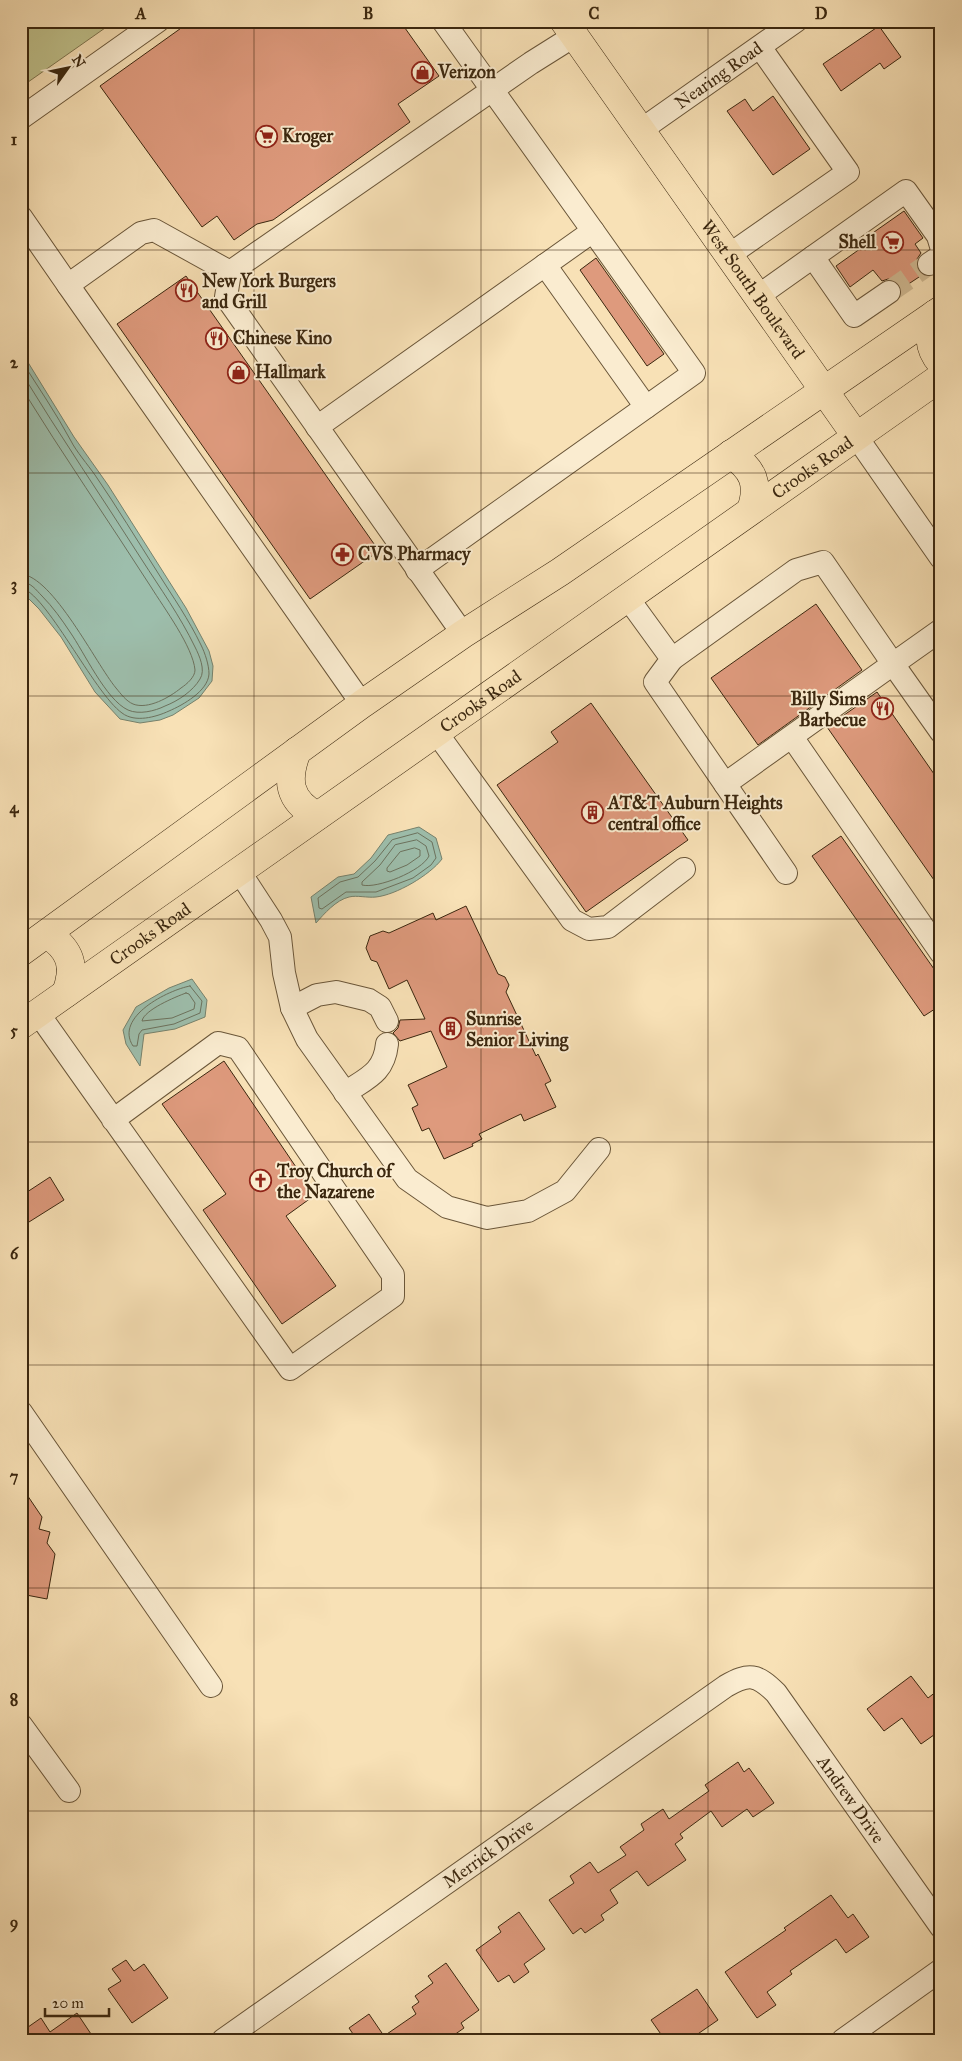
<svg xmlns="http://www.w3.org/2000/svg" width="962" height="2061" viewBox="0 0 962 2061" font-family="'IM FELL Great Primer',serif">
<rect width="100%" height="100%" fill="#f8e1b6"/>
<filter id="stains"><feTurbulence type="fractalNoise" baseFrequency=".004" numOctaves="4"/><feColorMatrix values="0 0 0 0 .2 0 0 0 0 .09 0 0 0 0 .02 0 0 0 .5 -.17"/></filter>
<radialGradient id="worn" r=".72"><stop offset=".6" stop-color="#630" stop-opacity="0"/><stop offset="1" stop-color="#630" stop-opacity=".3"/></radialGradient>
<path fill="#c0c28c" stroke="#7e744e" d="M21 21H115L21 87Z"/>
<g fill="#9dbeac" stroke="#76826d">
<path d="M21 351 74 437 108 485 186 608 209 651 213 666 212 681 199 698 173 715 160 720 140 723 120 719 95 692 61 637 39 609 21 591Z"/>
<path d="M419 827 436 838 442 859C430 875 396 895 376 897 367 898 357 895 349 897 336 900 324 914 316 923L311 897 338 877 354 874 371 858 388 835Z"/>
<path d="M192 979 207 1000 205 1017 175 1029 144 1034 140 1066 126 1044 123 1030 136 1007 169 988Z"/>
</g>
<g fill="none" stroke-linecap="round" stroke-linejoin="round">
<g stroke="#6c725e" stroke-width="1">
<path d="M21 360C38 387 56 413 71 441 76 451 88 465 95 475 117 507 137 540 158 573 173 597 189 620 201 645 205 653 209 665 209 674 208 691 183 705 169 711 156 717 135 723 122 713 94 693 45 591 21 588"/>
<path d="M21 372C60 436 102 497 142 560 160 588 180 616 195 647 199 655 206 670 200 679 193 691 178 701 165 706 155 711 139 715 128 710 106 700 84 652 70 632 62 620 53 607 42 596 36 590 31 582 21 582"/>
<path d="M21 387C63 455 108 520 151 587 164 608 193 647 195 670 195 677 187 684 181 688 170 697 148 710 133 704 126 701 121 694 116 688 96 664 53 576 21 574"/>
<path d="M418 833 432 842 436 858 431 865 413 878 376 892H346L322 909 319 908 318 898 340 882 358 877 375 861 392 840Z"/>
<path d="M417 840 426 846 429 856C422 871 377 889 362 885V882L380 865 395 845Z"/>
<path d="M415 848 420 850V856L407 865 390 872 387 871V868L400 852Z"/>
<path d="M190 986 202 1001 200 1013 174 1024 142 1030 139 1034 137 1046H133C114 1017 168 990 190 986Z"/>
<path d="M186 993 189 994 195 1003 194 1009 172 1018 142 1021C144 1010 175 997 186 993Z"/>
</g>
</g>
<g fill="#de9a7d" stroke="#3b270f">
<path d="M191 21H400L439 76 398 104 410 122 273 220 257 224 234 240 217 216 202 227 100 86Z"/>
<path d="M879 26 901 57 884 69 880 63 841 91 823 64Z"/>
<path d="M773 96 810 149 773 175 727 111 745 99 753 111Z"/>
<path d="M904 211 923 238 915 244 921 253 917 259 916 264 918 271 922 275 901 289 894 280 888 279 882 281 873 270 850 287 836 266 871 241 867 237Z"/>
<path d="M596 258 664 354 647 366 580 270Z"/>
<path d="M186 276 379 551 310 599 117 324Z"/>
<path d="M816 604 862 670 758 745 711 678Z"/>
<path d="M877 692 941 784V890L827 727Z"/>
<path d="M591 703 688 840 586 912 497 785 558 742 551 732Z"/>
<path d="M841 836 941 979V1005L924 1016 812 856Z"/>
<path d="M466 906 498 974 505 977 509 985 506 992 536 1056 538 1054 551 1081 545 1084 556 1107 524 1121 521 1114 479 1134 482 1139 472 1144 473 1146 444 1159 429 1128 422 1131 412 1108 418 1105 408 1085 447 1067 431 1031 400 1041 393 1033 398 1028 400 1020 425 1019 407 980 389 989 377 962 371 960 366 948 370 936 383 931 389 933 433 913 436 920Z"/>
<path d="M224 1061 315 1195 286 1216 336 1286 282 1324 203 1210 226 1194 162 1104Z"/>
<path d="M50 1177 64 1200 21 1227V1196Z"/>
<path d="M21 1486 42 1517 39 1529 50 1532 47 1543 55 1554 47 1599 21 1594Z"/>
<path d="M911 1676 928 1698 941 1688V1730L921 1744 902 1718 884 1731 867 1709Z"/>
<path d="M738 1762 744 1772 749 1768 774 1803 753 1817 747 1809 722 1827 711 1811 680 1834 683 1838 675 1844 686 1860 648 1886 637 1871 610 1890 618 1903 601 1915 604 1920 585 1933 581 1928 573 1934 549 1900 574 1883 570 1876 590 1862 598 1873 626 1855 620 1847 644 1830 641 1824 663 1809 669 1819 709 1791 705 1785Z"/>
<path d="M831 1895 848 1918 853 1914 869 1937 846 1953 836 1939 790 1971 792 1974 767 1992 776 2005 757 2018 725 1972 786 1930 784 1928Z"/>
<path d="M519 1912 545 1949 524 1964 529 1972 514 1983 509 1975 498 1982 476 1950 501 1932 498 1927Z"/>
<path d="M126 1960 134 1971 144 1964 168 1998 132 2023 108 1989 121 1981 112 1969Z"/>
<path d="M446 1963 479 2010 461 2023 464 2028 447 2040H357L349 2028 369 2014 384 2036 416 2014 412 2007 419 2002 415 1996 433 1983 428 1976Z"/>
<path d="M697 1989 718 2020 689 2040H665L651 2020Z"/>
<path d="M77 2013 95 2040H21V2032L41 2018 50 2032Z"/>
</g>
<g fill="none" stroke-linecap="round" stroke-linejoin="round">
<path stroke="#d2bc95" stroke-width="22" stroke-dasharray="22 11" stroke-linecap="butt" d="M889 292 929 264"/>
<defs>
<g id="minor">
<path d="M443 21 593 231"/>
<path d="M21 118 158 21"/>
<path id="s1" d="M641 130 796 21"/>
<path d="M21 217 68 285"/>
<path d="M729 255 848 172 760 47"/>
<path d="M813 257 854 316 889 292"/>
<path d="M929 264 941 256"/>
<path d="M545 265 646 407"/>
<path d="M230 272 226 297 463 634"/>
<path d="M758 296 906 191 938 236 941 246"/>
<path d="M317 427 593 231 694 373 417 570"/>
<path d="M856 436 941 558"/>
<path d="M627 597 672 659 655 682 786 873"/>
<path d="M941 630 893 664 941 732"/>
<path d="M672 659 796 570 823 562 893 664 725 784"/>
<path d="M362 704 68 285 141 233 154 230 230 272 531 63 574 36"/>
<path d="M436 732 572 920 589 929 608 927 684 869"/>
<path d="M792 737 941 953"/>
<path d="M239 871 271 920 280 937 284 973 292 1008 307 1039 407 1179 447 1207 487 1218 528 1211 565 1191 599 1149"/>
<path d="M292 1008 317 995 336 992 369 1000 380 1007 387 1021"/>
<path d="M38 1013 290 1369 393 1296V1275L238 1048 218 1043 113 1120"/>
<path d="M345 1093C367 1078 384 1073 387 1044"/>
<path d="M21 1412 211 1686"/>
<path d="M21 1725 69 1791"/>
<path id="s2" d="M223 2040 726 1686C749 1673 757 1674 776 1693L941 1927"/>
<path d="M843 2040 941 1970"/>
</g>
<g id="major">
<path id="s3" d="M564 21 856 436"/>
<path d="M935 314C929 333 927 347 941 363"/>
<path d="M731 454C753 469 760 484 751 510"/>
<path d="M297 751C286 780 288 800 317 816"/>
<path d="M47 934C71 950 76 966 66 993"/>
<path d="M21 952 362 704 463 634 560 572 941 310"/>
<path id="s4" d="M21 1025 941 377"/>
</g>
</defs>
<use href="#minor" stroke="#6a5639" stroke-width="24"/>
<use href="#major" stroke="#3b270f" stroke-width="29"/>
<use href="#minor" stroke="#faecd0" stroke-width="22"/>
<use href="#major" stroke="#f8e1b6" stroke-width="28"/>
</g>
<path fill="none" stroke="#3b270f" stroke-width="1" stroke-opacity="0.55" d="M254 21V2040M481 21V2040M708 21V2040M21 250H941M21 473H941M21 696H941M21 919H941M21 1142H941M21 1365H941M21 1588H941M21 1811H941"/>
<defs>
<symbol id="shop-ring" viewBox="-11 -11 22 22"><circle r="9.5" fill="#faecd0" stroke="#8f2418" stroke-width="1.5"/><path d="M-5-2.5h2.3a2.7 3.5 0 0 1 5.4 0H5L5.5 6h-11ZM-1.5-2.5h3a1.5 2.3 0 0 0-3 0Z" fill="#8f2418"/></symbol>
<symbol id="supermarket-ring" viewBox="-11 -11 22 22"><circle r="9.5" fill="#faecd0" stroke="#8f2418" stroke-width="1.5"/><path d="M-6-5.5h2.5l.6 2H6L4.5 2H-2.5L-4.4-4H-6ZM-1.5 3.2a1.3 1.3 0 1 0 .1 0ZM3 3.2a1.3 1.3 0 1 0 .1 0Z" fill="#8f2418"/></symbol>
<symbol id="restaurant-ring" viewBox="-11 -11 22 22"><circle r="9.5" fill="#faecd0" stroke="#8f2418" stroke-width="1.5"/><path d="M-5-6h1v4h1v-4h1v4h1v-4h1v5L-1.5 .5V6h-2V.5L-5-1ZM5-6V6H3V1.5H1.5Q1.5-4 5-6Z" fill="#8f2418"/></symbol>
<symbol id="pharmacy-ring" viewBox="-11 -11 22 22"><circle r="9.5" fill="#faecd0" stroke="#8f2418" stroke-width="1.5"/><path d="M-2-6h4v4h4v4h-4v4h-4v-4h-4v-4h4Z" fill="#8f2418"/></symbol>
<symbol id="building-ring" viewBox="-11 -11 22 22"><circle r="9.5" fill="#faecd0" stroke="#8f2418" stroke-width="1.5"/><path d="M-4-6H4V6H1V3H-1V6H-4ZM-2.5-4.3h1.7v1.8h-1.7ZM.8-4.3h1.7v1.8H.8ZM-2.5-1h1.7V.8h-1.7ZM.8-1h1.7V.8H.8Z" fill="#8f2418"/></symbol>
<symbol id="church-ring" viewBox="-11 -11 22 22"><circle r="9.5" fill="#faecd0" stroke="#8f2418" stroke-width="1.5"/><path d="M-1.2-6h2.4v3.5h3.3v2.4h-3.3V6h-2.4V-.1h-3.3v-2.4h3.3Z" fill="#8f2418"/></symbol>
</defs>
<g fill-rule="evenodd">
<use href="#shop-ring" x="410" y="60" width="25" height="25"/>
<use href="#supermarket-ring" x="254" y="124" width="25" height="25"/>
<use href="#supermarket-ring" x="880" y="230" width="25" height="25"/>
<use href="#restaurant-ring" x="174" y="278" width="25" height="25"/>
<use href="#restaurant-ring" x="204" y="326" width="25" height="25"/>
<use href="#shop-ring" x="226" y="360" width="25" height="25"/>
<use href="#pharmacy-ring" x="330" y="542" width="25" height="25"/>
<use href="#restaurant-ring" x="870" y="696" width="25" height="25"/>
<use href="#building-ring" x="580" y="800" width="25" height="25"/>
<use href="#building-ring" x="438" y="1016" width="25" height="25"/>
<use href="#church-ring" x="248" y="1168" width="25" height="25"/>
</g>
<g text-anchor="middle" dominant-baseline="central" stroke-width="4" stroke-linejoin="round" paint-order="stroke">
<g font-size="18" font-weight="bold" fill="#3b270f" stroke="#faecd0" text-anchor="start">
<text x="438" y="72">Verizon</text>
<text x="282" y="136">Kroger</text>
<text x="876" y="242" text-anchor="end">Shell</text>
<text x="202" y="281">New York Burgers<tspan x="202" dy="21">and Grill</tspan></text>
<text x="233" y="338">Chinese Kino</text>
<text x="255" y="372">Hallmark</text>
<text x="358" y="554">CVS Pharmacy</text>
<text x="866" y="699" text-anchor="end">Billy Sims<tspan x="866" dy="21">Barbecue</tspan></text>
<text x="608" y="803">AT&amp;T Auburn Heights<tspan x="608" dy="21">central office</tspan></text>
<text x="466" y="1019">Sunrise<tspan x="466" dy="21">Senior Living</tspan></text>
<text x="277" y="1171">Troy Church of<tspan x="277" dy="21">the Nazarene</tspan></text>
</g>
<g font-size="18" fill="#3b270f" stroke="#faecd0">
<text stroke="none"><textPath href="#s1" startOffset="95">Nearing Road</textPath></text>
<text stroke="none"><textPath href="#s3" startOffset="328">West South Boulevard</textPath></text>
<text stroke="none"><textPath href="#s4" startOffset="968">Crooks Road</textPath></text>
<text stroke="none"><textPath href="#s4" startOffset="562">Crooks Road</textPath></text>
<text stroke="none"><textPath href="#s4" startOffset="158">Crooks Road</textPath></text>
<text stroke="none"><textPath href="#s2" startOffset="802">Andrew Drive</textPath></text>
<text stroke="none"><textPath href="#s2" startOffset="324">Merrick Drive</textPath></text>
</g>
</g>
<rect width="962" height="2061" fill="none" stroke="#f8e1b6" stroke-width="55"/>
<g transform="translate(68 68) rotate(57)" stroke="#faecd0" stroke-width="4" paint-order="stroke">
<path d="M0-4L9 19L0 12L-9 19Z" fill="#3b270f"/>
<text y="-8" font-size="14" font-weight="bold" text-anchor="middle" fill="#3b270f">N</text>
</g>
<path d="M45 2008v8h64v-8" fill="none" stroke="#3b270f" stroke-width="2.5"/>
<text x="52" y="2008" font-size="15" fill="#3b270f" stroke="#faecd0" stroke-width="4" paint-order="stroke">20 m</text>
<rect x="28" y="28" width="906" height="2006" fill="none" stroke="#3b270f" stroke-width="2"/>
<g font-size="16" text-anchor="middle" font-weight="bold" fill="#3b270f">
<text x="141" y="19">A</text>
<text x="368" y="19">B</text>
<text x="594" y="19">C</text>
<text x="821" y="19">D</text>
<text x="14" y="145">1</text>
<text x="14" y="368">2</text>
<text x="14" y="590">3</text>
<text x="14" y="813">4</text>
<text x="14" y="1036">5</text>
<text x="14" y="1259">6</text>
<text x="14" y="1482">7</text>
<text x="14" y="1705">8</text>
<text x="14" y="1928">9</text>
</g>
<rect width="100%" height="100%" filter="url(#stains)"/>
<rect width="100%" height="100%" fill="url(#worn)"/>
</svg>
